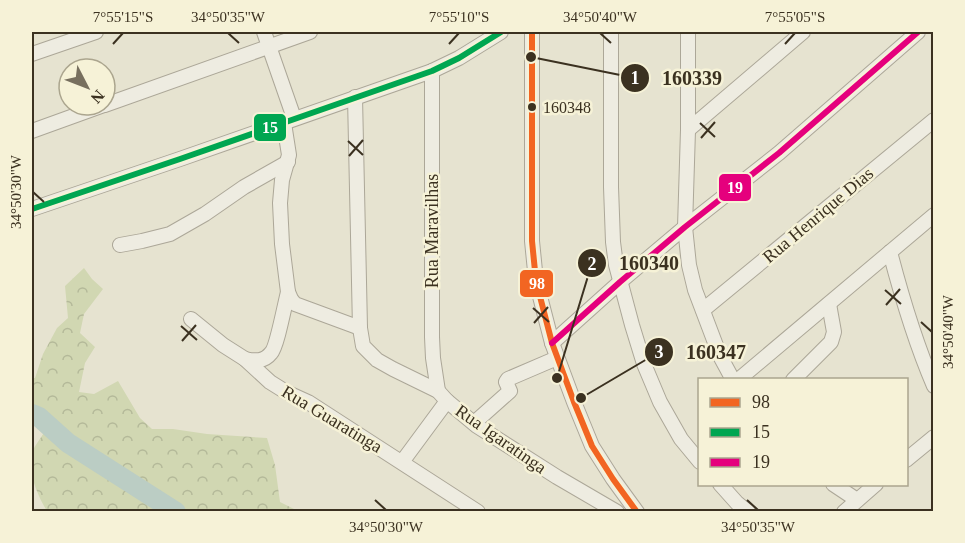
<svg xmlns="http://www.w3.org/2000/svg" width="965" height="543" viewBox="0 0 965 543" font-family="'Times New Roman',serif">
<defs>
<pattern id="forest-crowns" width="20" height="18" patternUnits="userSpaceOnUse" patternTransform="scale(1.5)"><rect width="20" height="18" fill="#d1d7b2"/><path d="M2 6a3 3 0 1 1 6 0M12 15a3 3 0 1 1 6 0" fill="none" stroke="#b4b999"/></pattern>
</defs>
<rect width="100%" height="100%" fill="#e6e3d0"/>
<path fill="url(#forest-crowns)" d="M84 268 92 279 103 289 84 314 80 333 95 347 85 363 79 392 94 394 118 381 140 418 152 429H173L207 434 267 438 275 465 280 502 298 511H47C38 497 26 469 32 452 35 445 41 438 45 431L32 423V378H35L43 354 57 328 68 318 65 286Z"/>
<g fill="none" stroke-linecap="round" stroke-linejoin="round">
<path stroke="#bbcdc4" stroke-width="20" d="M32 414 39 417 68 443 176 512"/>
<defs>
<g id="minor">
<path d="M264 32 294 118"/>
<path d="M532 32V241L536 281 552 343 574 402 592 446 613 479 637 512"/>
<path d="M611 32V187L613 242 616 265 632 325 644 364 660 402 681 439 700 462"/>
<path d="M688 32V130L685 227 689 265 695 290 720 356 733 380"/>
<path d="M32 54 96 32"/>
<path d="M432 71V337L433 358 438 391"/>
<path d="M355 97 360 328 363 346 377 360 393 369 438 391 447 401 477 426 557 477 617 512"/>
<path d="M105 105 310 32"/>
<path d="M284 123 289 155 282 180 280 203 282 244 288 292 291 299 295 304 360 328"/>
<path d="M688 130 803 32"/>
<path d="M32 131 104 105"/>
<path d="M32 209 180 159 432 71 459 58 501 32"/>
<path d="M120 245 142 241 170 234 205 214 244 187 288 162"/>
<path d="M890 252C902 298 915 342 934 386"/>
<path d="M703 310 934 120"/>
<path d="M191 319 223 345 245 359 270 382 286 392 308 402 478 512"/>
<path d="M552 343 620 282 685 227 779 153 918 32"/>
<path d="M245 359C255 361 264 362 271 353 277 347 285 303 288 292"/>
<path d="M738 380 934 215"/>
<path d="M793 380 831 342 834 332 829 304"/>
<path d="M474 423 510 391 506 382 508 379 557 358"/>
<path d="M906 460 934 437"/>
<path d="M402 462 447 401"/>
<path d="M720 484 737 503 748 512"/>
<path d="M833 484 857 500"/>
<path d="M844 512 876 484"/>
</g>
</defs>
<use href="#minor" stroke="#aca798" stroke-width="16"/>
<use href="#minor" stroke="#eeece1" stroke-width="14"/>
<defs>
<path id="bus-1" d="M532 32V241L536 281 552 343 574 402 592 446 613 479 637 512"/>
<path id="bus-2" d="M32 209 180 159 432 71 459 58 501 32"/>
<path id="bus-3" d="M552 343 620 282 685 227 779 153 918 32"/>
</defs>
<use href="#bus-1" stroke="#f6f2d7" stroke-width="10"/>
<use href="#bus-2" stroke="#f6f2d7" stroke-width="10"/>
<use href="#bus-3" stroke="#f6f2d7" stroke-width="10"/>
<use href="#bus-1" stroke="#f26522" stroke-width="6"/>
<use href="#bus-2" stroke="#00a651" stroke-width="6"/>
<use href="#bus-3" stroke="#e5007d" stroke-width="6"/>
</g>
<path fill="none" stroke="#3b3120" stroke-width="2" d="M228 33 239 43M600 33 611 43M113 44 123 33M449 44 459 33M785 44 795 33M700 123 715 137M701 138 715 122M348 141 363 155M349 156 363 140M33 192 44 202M885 290 901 304M886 305 900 289M533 308 549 322M921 322 932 332M534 323 548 307M181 326 197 340M182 341 196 325M375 500 386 510M747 500 758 510"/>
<circle fill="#3b3120" stroke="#f6f2d7" stroke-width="2" cx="532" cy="107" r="5"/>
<g text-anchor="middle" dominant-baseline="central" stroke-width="5" stroke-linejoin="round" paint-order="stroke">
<g font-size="16" fill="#3b3120" stroke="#f6f2d7" text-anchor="start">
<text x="543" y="107">160348</text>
</g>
<g font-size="18" fill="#3b3120" stroke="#f6f2d7">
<text transform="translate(818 215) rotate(-40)">Rua Henrique Dias</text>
<text transform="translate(432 231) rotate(-90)">Rua Maravilhas</text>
<text transform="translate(332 419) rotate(31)">Rua Guaratinga</text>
<text transform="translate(501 439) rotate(35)">Rua Igaratinga</text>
</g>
</g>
<path fill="none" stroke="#3b3120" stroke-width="2" d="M531 57L635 78M557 378L592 263M581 398L659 352"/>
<g fill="#3b3120" stroke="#f6f2d7" stroke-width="2">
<circle cx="531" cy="57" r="6"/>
<circle cx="557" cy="378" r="6"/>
<circle cx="581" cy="398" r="6"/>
<circle cx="635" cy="78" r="15"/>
<circle cx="592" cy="263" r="15"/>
<circle cx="659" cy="352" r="15"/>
</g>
<g font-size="18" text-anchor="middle" font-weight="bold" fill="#fff">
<text x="635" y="84">1</text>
<text x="592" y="270">2</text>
<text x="659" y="358">3</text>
</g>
<g font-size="20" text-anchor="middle" font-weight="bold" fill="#3b3120" stroke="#f6f2d7" stroke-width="5" stroke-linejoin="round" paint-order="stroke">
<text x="692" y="85">160339</text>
<text x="649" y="270">160340</text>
<text x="716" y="359">160347</text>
</g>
<g stroke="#f6f2d7" stroke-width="2">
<rect x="253" y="113" width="34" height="29" rx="6" fill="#00a651"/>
<rect x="718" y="173" width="34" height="29" rx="6" fill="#e5007d"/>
<rect x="519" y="269" width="35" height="29" rx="6" fill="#f26522"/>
</g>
<g font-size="16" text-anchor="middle" font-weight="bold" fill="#fff">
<text x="270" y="133">15</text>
<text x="735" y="193">19</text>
<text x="537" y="289">98</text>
</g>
<rect width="965" height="543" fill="none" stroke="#f6f2d7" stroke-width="66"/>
<rect x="698" y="378" width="210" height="108" fill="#f6f2d7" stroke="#aba58e" stroke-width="1.5"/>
<rect x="710" y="398" width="30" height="9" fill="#f26522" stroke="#aba58e" stroke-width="1.5"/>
<text x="752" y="408" font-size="18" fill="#3b3120">98</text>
<rect x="710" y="428" width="30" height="9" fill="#00a651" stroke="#aba58e" stroke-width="1.5"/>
<text x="752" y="438" font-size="18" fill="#3b3120">15</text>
<rect x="710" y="458" width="30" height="9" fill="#e5007d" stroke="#aba58e" stroke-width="1.5"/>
<text x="752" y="468" font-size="18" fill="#3b3120">19</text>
<g transform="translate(87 87) rotate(132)"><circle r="28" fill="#f6f2d7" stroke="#aba58e" stroke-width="1.5"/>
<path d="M0-4.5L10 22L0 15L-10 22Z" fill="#776f5e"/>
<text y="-9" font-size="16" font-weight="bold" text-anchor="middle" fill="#3b3120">N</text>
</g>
<rect x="33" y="33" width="899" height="477" fill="none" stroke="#3b3120" stroke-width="2"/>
<g font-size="15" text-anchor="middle" fill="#3b3120">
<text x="123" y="22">7°55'15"S</text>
<text x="228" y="22">34°50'35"W</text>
<text x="459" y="22">7°55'10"S</text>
<text x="600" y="22">34°50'40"W</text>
<text x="795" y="22">7°55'05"S</text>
<text transform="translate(16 192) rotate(-90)" y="5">34°50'30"W</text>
<text transform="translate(948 332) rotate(-90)" y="5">34°50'40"W</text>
<text x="386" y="532">34°50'30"W</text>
<text x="758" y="532">34°50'35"W</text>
</g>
</svg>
